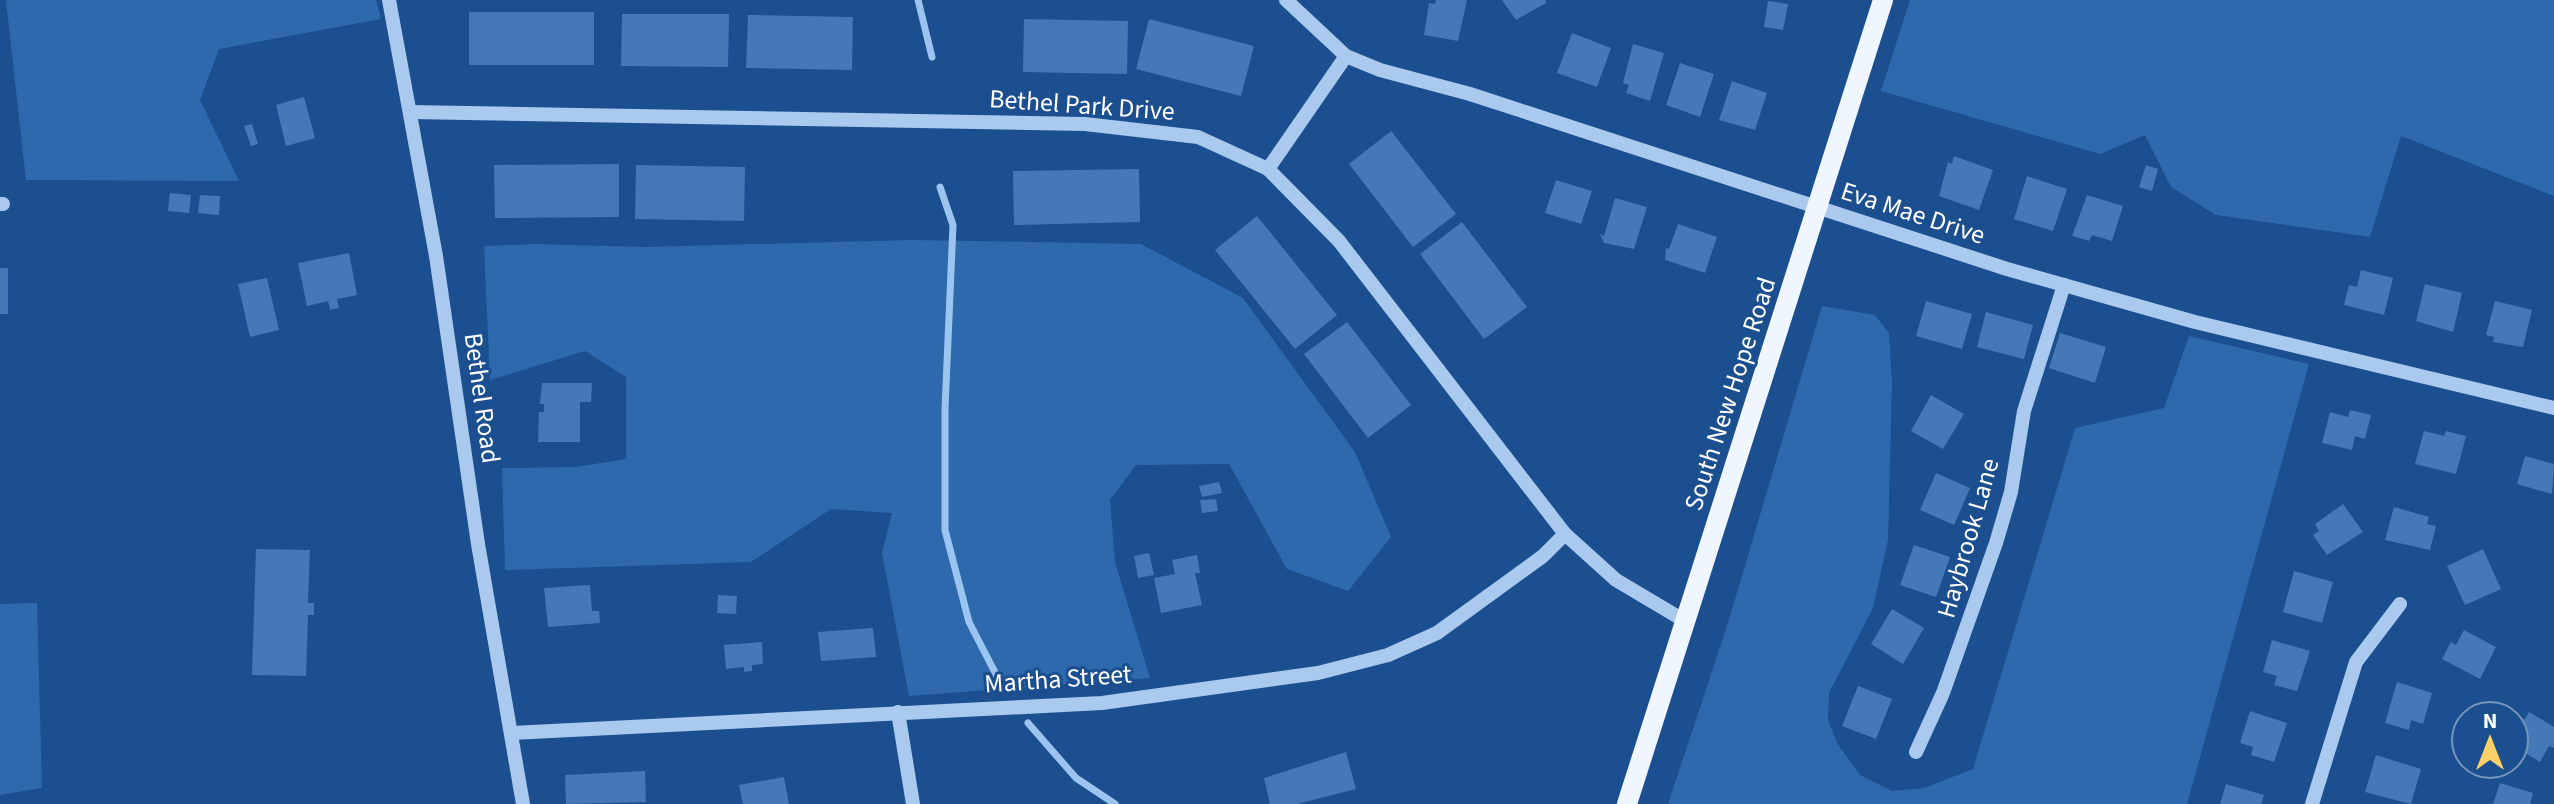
<svg xmlns="http://www.w3.org/2000/svg" width="2554" height="804" viewBox="0 0 2554 804" font-family="'Source Sans 3',sans-serif">
<rect width="100%" height="100%" fill="#1b4f8f"/>
<g fill="#2e69ad">
<path d="M6 0H376L381 19 219 49 200 100 239 181 26 180Z"/>
<path d="M1910 0H2554V196L2401 136 2370 237 2216 215 2171 187 2145 135 2100 154 1881 91Z"/>
<path d="M911 240 1141 244 1243 298 1355 452 1391 537 1348 591 1287 569 1229 464 1136 465 1110 500 1115 562 1150 678 909 696 882 553 892 513 831 509 751 562 505 570 502 468 576 467 626 459V377L585 351 490 380 484 246 535 244 645 247Z"/>
<path d="M1822 306 1875 315 1889 333 1892 382 1888 540 1873 608 1829 693 1828 720 1837 743 1860 775 1892 791 1924 788 1973 769 2075 428 2164 408 2189 336 2309 364 2187 804H1668L1728 623Z"/>
<path d="M37 603 42 788 0 795V604Z"/>
</g>
<g fill="none" stroke-linecap="round" stroke-linejoin="round">
<g stroke="#9cc4f0" stroke-width="7">
<path d="M918 0 932 57"/>
<path d="M940 187 953 225 945 409V530L969 622 1002 686"/>
<path d="M1028 723 1076 778 1115 804"/>
</g>
</g>
<g fill="#4478b7">
<path d="M1436 0H1467L1458 41 1424 35 1429 3 1435 4Z"/>
<path d="M1502 0H1545L1546 3 1516 20Z"/>
<path d="M1768 1 1788 4 1783 30 1764 27Z"/>
<rect x="469" y="12" width="125" height="53"/>
<path d="M622 14H729L728 67 621 66Z"/>
<path d="M748 15 853 17 852 70 746 68Z"/>
<path d="M1024 19 1128 21 1127 74 1023 72Z"/>
<path d="M1149 19 1254 46 1241 96 1136 69Z"/>
<path d="M1572 33 1611 48 1597 87 1557 73Z"/>
<path d="M1633 44 1664 53 1650 101 1626 93 1629 85 1623 83Z"/>
<path d="M1680 63 1714 74 1700 117 1666 105Z"/>
<path d="M1732 81 1767 93 1755 130 1719 120Z"/>
<path d="M304 97 315 138 286 146 276 105Z"/>
<path d="M252 124 258 144 251 146 244 126Z"/>
<path d="M1391 131 1456 214 1413 247 1349 164Z"/>
<path d="M1954 156 1993 170 1979 210 1939 196 1948 162 1952 164Z"/>
<path d="M619 164V217L495 218 494 165Z"/>
<path d="M636 165 745 167 744 221 635 219Z"/>
<path d="M2146 165 2158 169 2152 191 2139 187Z"/>
<path d="M1139 169 1140 222 1014 225 1013 171Z"/>
<path d="M2027 176 2067 189 2053 231 2014 219Z"/>
<path d="M1556 180 1592 191 1581 224 1545 213Z"/>
<path d="M170 193 191 195 189 213 168 211Z"/>
<path d="M200 195 220 196 219 215 198 213Z"/>
<path d="M2087 195 2123 206 2112 241 2092 235 2089 241 2072 236Z"/>
<path d="M1615 198 1647 207 1634 249 1604 243 1600 234 1604 236Z"/>
<path d="M1257 216 1337 315 1295 349 1215 250Z"/>
<path d="M1462 222 1527 307 1484 339 1420 254Z"/>
<path d="M1678 224 1717 237 1705 273 1665 260 1666 248 1669 249Z"/>
<path d="M349 253 357 295 337 299 339 308 330 310 328 301 307 306 298 263Z"/>
<rect x="0" y="268" width="8" height="46"/>
<path d="M2361 270 2393 278 2384 315 2344 305 2349 285 2357 287Z"/>
<path d="M267 278 279 330 250 337 238 284Z"/>
<path d="M2425 284 2462 293 2453 332 2416 321Z"/>
<path d="M1926 301 1972 314 1962 349 1916 336Z"/>
<path d="M2495 301 2532 310 2523 347 2493 342 2494 337 2486 335Z"/>
<path d="M1986 312 2033 325 2024 359 1977 347Z"/>
<path d="M1347 322 1411 405 1368 438 1304 354Z"/>
<path d="M2060 333 2106 347 2095 383 2049 368Z"/>
<path d="M542 383H592L591 402H580V442H538L539 412H544V404H540Z"/>
<path d="M1931 395 1964 414 1943 449 1911 431Z"/>
<path d="M2350 410 2371 415 2365 439 2355 436 2352 450 2322 443 2330 412 2348 417Z"/>
<path d="M2424 431 2444 436 2446 431 2466 436 2456 474 2415 464Z"/>
<path d="M2525 456 2554 464 2552 494 2517 484Z"/>
<path d="M1936 473 1970 488 1954 525 1920 510Z"/>
<path d="M1219 482 1222 493 1202 497 1199 486Z"/>
<path d="M1216 499 1218 511 1202 513 1200 500Z"/>
<path d="M2343 504 2363 532 2327 555 2313 535 2319 531 2315 524Z"/>
<path d="M2394 507 2429 517 2427 524 2436 526 2430 550 2385 540Z"/>
<path d="M1914 545 1950 557 1936 597 1900 585Z"/>
<path d="M256 549 310 550 308 603H314V615H308L306 676 252 675Z"/>
<path d="M2483 549 2501 589 2465 605 2447 566Z"/>
<path d="M1149 553 1154 575 1138 578 1134 556Z"/>
<path d="M1197 555 1200 573H1195L1202 605 1161 613 1154 578 1175 574 1172 560Z"/>
<path d="M2294 571 2333 582 2322 623 2283 612Z"/>
<path d="M590 585 592 611H599L600 623 548 627 544 588Z"/>
<path d="M718 595 737 596 736 614 717 613Z"/>
<path d="M1892 609 1924 628 1903 664 1871 644Z"/>
<path d="M873 628 876 657 821 661 818 632Z"/>
<path d="M2464 630 2496 647 2480 679 2442 659 2451 642 2456 645Z"/>
<path d="M2272 640 2310 651 2297 691 2274 685 2277 676 2263 672Z"/>
<path d="M762 642 763 664 752 665V671L744 672V667L726 669 724 645Z"/>
<path d="M2397 682 2432 693 2423 724 2411 720 2409 730 2385 723Z"/>
<path d="M1858 686 1892 699 1876 739 1842 726Z"/>
<path d="M2250 711 2287 723 2274 762 2251 755 2253 747 2240 743Z"/>
<path d="M2529 712 2554 727V748L2549 746 2540 762 2514 746V737Z"/>
<path d="M1346 752 1356 789 1297 804H1270L1264 778Z"/>
<path d="M2376 755 2421 769 2411 804 2365 792Z"/>
<path d="M645 771 646 802 566 804 565 775Z"/>
<path d="M784 777 789 804H743L739 785Z"/>
<path d="M2500 783 2533 793 2530 804H2493Z"/>
<path d="M2226 784 2264 795 2261 804H2220Z"/>
</g>
<g fill="none" stroke-linecap="round" stroke-linejoin="round">
<g stroke="#a9c9ee" stroke-width="14">
<path d="M389 0 436 256 478 544 523 804"/>
<path d="M1286 0 1346 56 1380 70 1470 94 2007 269 2195 322 2554 408"/>
<path d="M410 112 1085 124 1198 137 1268 169 1339 241 1565 534 1616 580 1685 621"/>
<path d="M1268 169 1346 56"/>
<path d="M0 204H3"/>
<path d="M898 712 913 804"/>
<path d="M512 733 1102 703 1318 673 1388 655 1437 633 1543 556 1565 534"/>
<path d="M1916 752 1943 693 1996 543 2011 492 2024 411 2064 285"/>
<path d="M2312 804 2356 662 2400 604"/>
</g>
<path stroke="#f0f6ff" stroke-width="20" d="M1627 804 1883 0"/>
</g>
<g text-anchor="middle" dominant-baseline="central" stroke-width="6" stroke-linejoin="round" paint-order="stroke">
<g font-size="26" fill="#fff" stroke="#1b4f8f">
<text transform="translate(1082 105) rotate(4)">Bethel Park Drive</text>
<text transform="translate(1913 213) rotate(18)">Eva Mae Drive</text>
<text transform="translate(1730 394) rotate(-72)">South New Hope Road</text>
<text transform="translate(482 398) rotate(82)">Bethel Road</text>
<text transform="translate(1968 538) rotate(-74)">Haybrook Lane</text>
<text transform="translate(1058 679) rotate(-4)">Martha Street</text>
</g>
</g>
<g transform="translate(2490 740)"><circle r="38" fill="#1b4f8f" stroke="#7695bc" stroke-width="2"/>
<path d="M0-6L14 30L0 20L-14 30Z" fill="#ffd166"/>
<text y="-12" font-size="22" font-weight="bold" text-anchor="middle" fill="#ffffff">N</text>
</g>
</svg>
